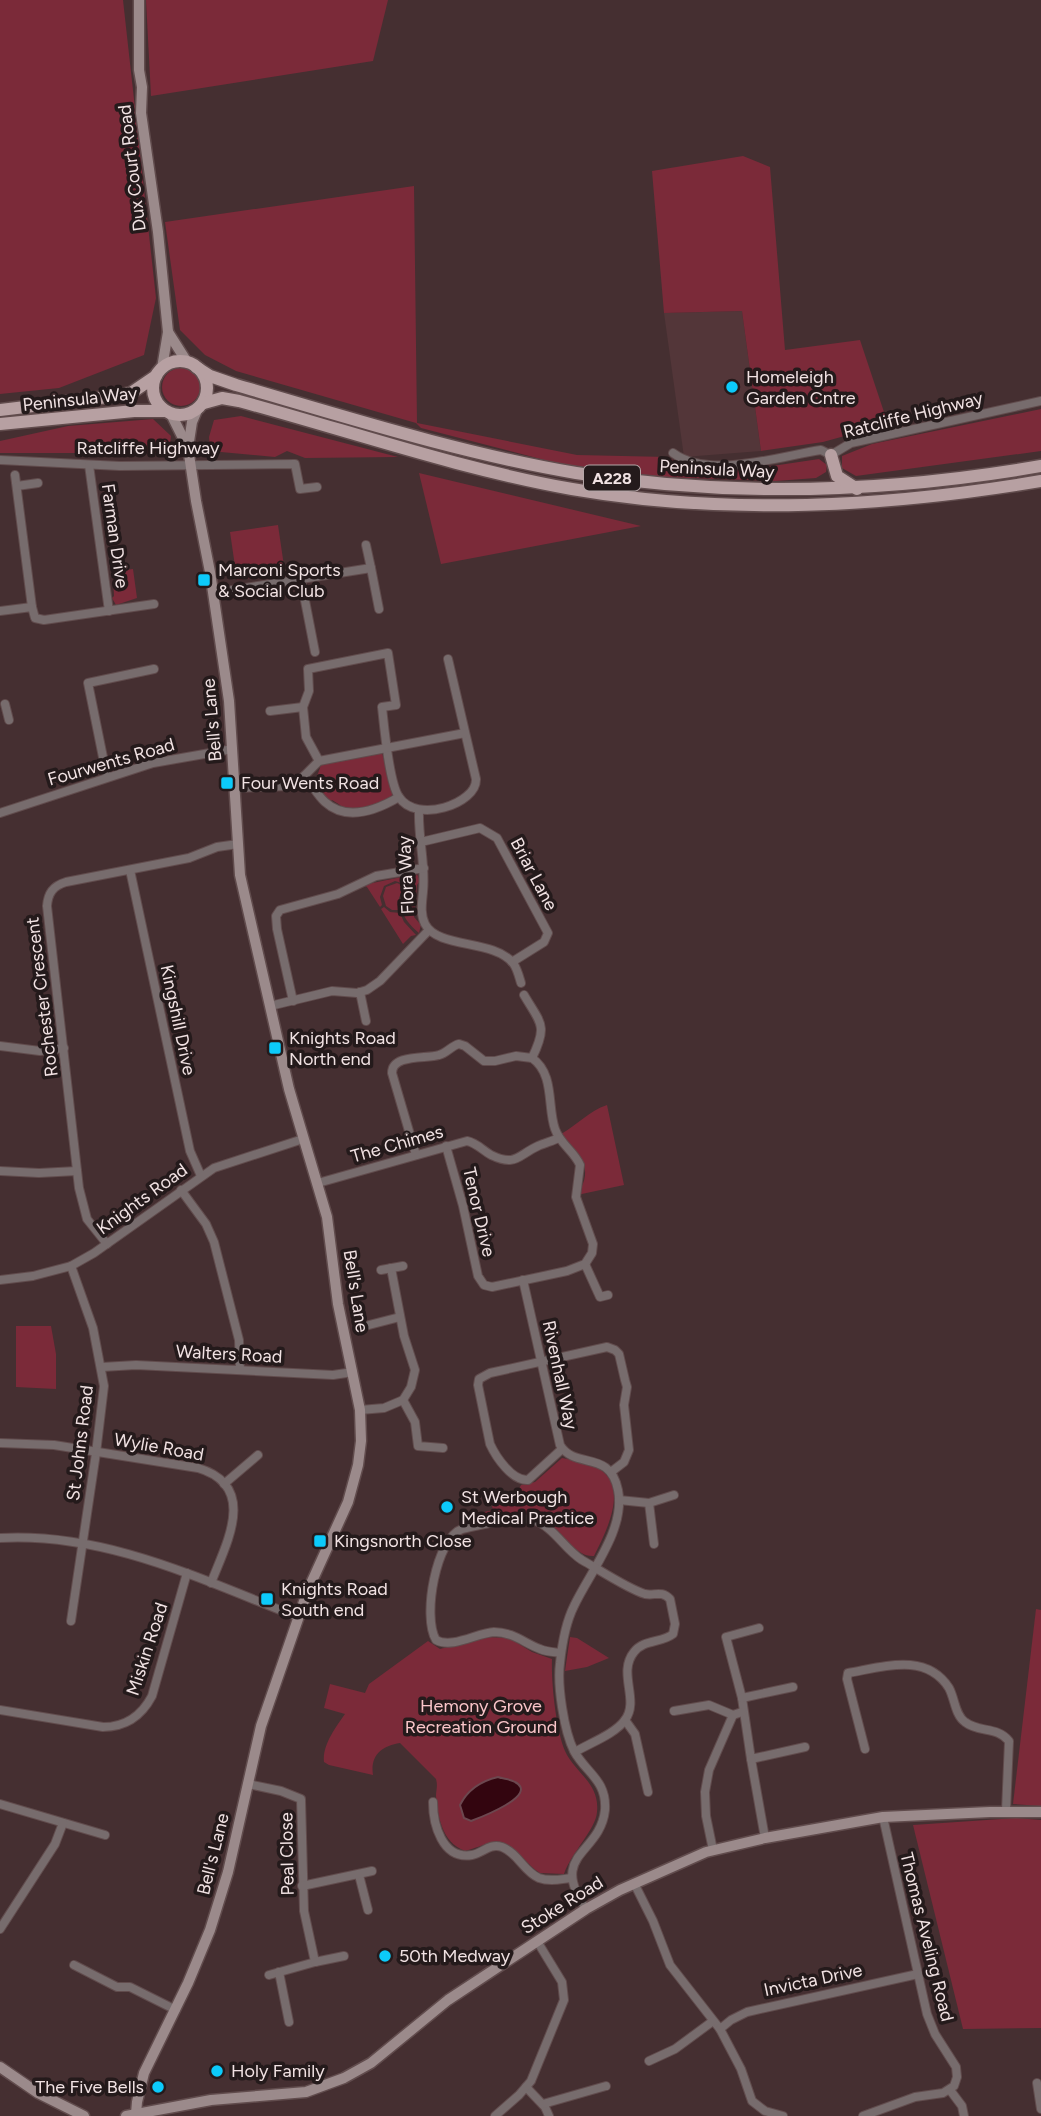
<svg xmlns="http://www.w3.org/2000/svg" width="1041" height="2116" viewBox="0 0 1041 2116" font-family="Figtree,sans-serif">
<rect width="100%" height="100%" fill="#452f31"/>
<path fill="#533639" d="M742 311 761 451 684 457 664 313Z"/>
<g fill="#7b2a39">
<path d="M0 0H123L156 298 144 355 59 388 0 394Z"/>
<path d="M146 0H388L373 61 151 96Z"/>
<path d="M743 156 770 167 785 350 860 340 888 424 823 442 761 451 742 311 664 313 652 171Z"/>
<path d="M414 186 417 423 577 455 668 457 686 468 752 469 819 459 827 465 826 472 816 478 776 481 632 476 556 463 421 428 416 423 236 371 205 355 180 330 165 222Z"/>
<circle cx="181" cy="387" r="19"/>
<path d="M1041 409V451L856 476 842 468V456L872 444Z"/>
<path d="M241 416 398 457 305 458 287 451 275 457 210 451 209 437 214 420Z"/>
<path d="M153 419 171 436 169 453H0V441L68 426Z"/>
<path d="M419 473 641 526 441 564Z"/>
<path d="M278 525 285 573 237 580 230 532Z"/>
<path d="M133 569 137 598 116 605 112 598 114 596 113 574 117 571Z"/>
<path d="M382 753 393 794C384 806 360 813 346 808 341 807 338 803 332 800L330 802 323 795 316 779 321 765Z"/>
<path d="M414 872 405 884 395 881 384 886 380 897 382 905 380 907 367 887 363 885 411 875Z"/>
<path d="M417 874 420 881 417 885 414 917 421 925 419 933C407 923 396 909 403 893 406 886 413 881 417 874Z"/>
<path d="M397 883 404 886 399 898V910H392L386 906 383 896 386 887Z"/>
<path d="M384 907 390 912 400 913 404 922 416 935 411 936 403 944 381 909Z"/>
<path d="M607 1105 624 1185 577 1195C597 1165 576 1155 561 1134 577 1125 589 1111 607 1105Z"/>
<path d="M16 1326H51L56 1354V1389L16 1387Z"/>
<path d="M562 1458C572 1460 590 1463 599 1469 630 1487 605 1534 594 1556 573 1558 558 1523 537 1516 517 1509 491 1518 470 1522V1515L493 1510 492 1506 512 1502 521 1485 535 1482Z"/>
<path d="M1036 1609 1041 1610V1806L1013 1804Z"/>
<path d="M485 1637 509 1638 532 1652 552 1659C551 1682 556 1730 565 1751 575 1773 600 1783 597 1812 596 1829 571 1853 564 1874L540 1873C523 1863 515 1841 492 1843 483 1844 474 1849 465 1851 441 1842 438 1815 436 1796 436 1790 438 1786 436 1779L400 1743C382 1746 370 1755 373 1775L329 1765 324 1762C322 1745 336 1727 345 1714L324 1708 330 1684 365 1693 369 1684 428 1641 440 1649Z"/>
<path d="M570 1637 577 1638 609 1658 587 1667 565 1671Z"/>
<path d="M1016 1818 1041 1820V2028L963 2029 913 1825Z"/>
</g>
<path fill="#33050f" stroke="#6c474f" stroke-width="2" d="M498 1777C503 1779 510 1779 515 1782 540 1795 479 1818 471 1821L464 1818 460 1805C468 1789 481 1781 498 1777Z"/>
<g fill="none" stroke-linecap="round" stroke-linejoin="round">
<defs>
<g id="street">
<path d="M673 453C710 480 780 456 821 450L831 455 851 443 1041 401"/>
<path d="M0 460 120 466 295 464 300 489 317 487"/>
<path d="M89 465 109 611"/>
<path d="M15 475 32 607"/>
<path d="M17 486 38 483"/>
<path d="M366 545 371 568"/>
<path d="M301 580 315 652"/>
<path d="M213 593 371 568 379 609"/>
<path d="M0 611 32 607 35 618 44 620 154 604"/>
<path d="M5 704 9 720"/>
<path d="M270 711 303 707"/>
<path d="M319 761 306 737 303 707 309 691 308 669 388 653 396 705 382 707C384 725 389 783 399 797 416 824 477 804 476 779L448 659"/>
<path d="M304 776C312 784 317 795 325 802 347 822 377 810 399 797"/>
<path d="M107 777 88 683 154 669"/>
<path d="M234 788 288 786 300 780 319 761 465 733"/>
<path d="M419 811C418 839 426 865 423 892 422 903 420 914 425 924 438 949 493 939 513 963 517 968 519 976 521 983"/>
<path d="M0 813 153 763 233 749"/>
<path d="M421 842 480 828 497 838 548 933 544 942 512 962"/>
<path d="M130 870 190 1151 201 1176"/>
<path d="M360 992 366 1021"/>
<path d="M293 1001 277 929 276 916 280 910 338 894 376 876 424 868"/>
<path d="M270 1006 332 991 357 993 367 990 380 981 429 930"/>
<path d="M0 1046 40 1051 64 1048"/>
<path d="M446 1146 463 1206 478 1276 484 1285 492 1287 567 1271 585 1264 592 1253 593 1244 576 1197 580 1165C574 1151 560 1144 555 1129 547 1107 555 1074 532 1058 548 1025 541 1024 524 995"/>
<path d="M416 1155 392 1073C392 1054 426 1059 439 1055 447 1053 451 1046 459 1044L465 1046 484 1061H495L516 1056 532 1058"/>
<path d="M0 1171 39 1173 77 1171"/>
<path d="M318 1183 467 1141C477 1143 482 1150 491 1155 516 1167 518 1155 538 1146 545 1143 552 1141 559 1138"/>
<path d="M181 1190 206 1224 214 1242 239 1340 240 1370"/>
<path d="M107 1244 87 1219 79 1188 47 906C48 893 53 886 66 882L189 858 217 847 238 844"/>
<path d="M585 1264 600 1297 608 1295"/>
<path d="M71 1266 93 1328 104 1386 96 1453 71 1621"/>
<path d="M391 1268 404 1336 415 1370 411 1387 403 1400 415 1422 418 1446 443 1448"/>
<path d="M381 1270 403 1266"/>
<path d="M0 1280 33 1276 71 1266 94 1253 214 1168 303 1139"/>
<path d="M523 1280 560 1445C575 1470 610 1449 618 1490 626 1529 590 1572 574 1606 565 1624 562 1644 560 1663 557 1685 564 1731 574 1751 586 1773 607 1780 605 1810 600 1855 548 1853 586 1909"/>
<path d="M369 1325 400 1317"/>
<path d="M102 1367 136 1365 333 1375 353 1372"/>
<path d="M360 1410 384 1408 403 1400"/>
<path d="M0 1443 54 1445 198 1468C259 1486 226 1544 211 1583"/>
<path d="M562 1449 528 1480C512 1481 496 1457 490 1444L478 1385 479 1379 490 1373 607 1347 615 1350 619 1354 625 1380 627 1387 624 1405 629 1450 624 1462 611 1472"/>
<path d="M224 1484 258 1455"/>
<path d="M619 1500 649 1503 654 1544"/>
<path d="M649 1503 674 1495"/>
<path d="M0 1538C106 1532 202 1580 298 1617"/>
<path d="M759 1628 726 1637 742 1698 751 1759 805 1747"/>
<path d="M561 1653C554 1652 547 1652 540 1649 524 1643 513 1632 494 1632 477 1633 452 1649 436 1640 422 1617 436 1538 462 1529 481 1525 513 1516 532 1520 553 1525 564 1549 582 1560 598 1569 628 1589 645 1594 655 1596 661 1590 670 1599L675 1624 673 1634C662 1643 644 1639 634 1652 617 1673 640 1700 625 1720 615 1734 590 1743 575 1752"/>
<path d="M742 1698 793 1687"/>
<path d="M0 1710 103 1727C126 1727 142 1715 152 1696L187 1573"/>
<path d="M674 1711 709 1705 733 1715"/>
<path d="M625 1720 635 1734 648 1792"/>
<path d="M865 1749 847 1679 848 1673C883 1667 926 1652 949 1688 955 1699 955 1715 965 1722 979 1733 997 1726 1009 1741L1006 1811"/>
<path d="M751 1759 765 1838"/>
<path d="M248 1784 281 1791 301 1799 304 1911 315 1962 269 1975"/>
<path d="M433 1802C433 1824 442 1860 472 1855 483 1853 489 1843 502 1847 518 1853 524 1872 539 1878 550 1882 561 1879 572 1878"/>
<path d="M0 1804 105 1835"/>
<path d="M713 1850 706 1816 705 1792 709 1770 733 1715 742 1712"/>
<path d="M359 1875 368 1910"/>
<path d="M634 1883 653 1921 670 1965 720 2029 741 2069 752 2101 765 2111 783 2116"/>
<path d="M302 1886 372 1871"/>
<path d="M0 1929 55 1844 63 1823"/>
<path d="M315 1962 344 1956"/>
<path d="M74 1965 117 1987H130L176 2010"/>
<path d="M279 1972 289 2022"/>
<path d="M720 2029 731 2020 747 2012 918 1974"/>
<path d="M649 2061 675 2049 713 2021"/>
<path d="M1037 2083 1041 2109"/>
<path d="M526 2087 545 2107 549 2116"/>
<path d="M950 2090 962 2106 964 2116"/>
<path d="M543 2104 606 2086"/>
<path d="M495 2116 519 2095 531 2081 564 2000 562 1982 537 1941"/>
<path d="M863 2116 915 2097 943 2093 954 2086 957 2077 956 2067 935 2034 927 2014 883 1817"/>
</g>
<g id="secondary">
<path d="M139 0V70L142 87 141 113 158 232 168 332 162 368"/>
<path d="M168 332 187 362"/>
<path d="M171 414 188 448"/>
<path d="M0 2067 38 2093 84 2116"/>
<path d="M136 2114 137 2102 144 2073 188 1983 210 1930 228 1872 261 1726 308 1590 348 1502 358 1465 361 1441 360 1410 338 1304 327 1217 289 1089 240 875 229 701 210 572 196 501 188 448 192 422 198 408"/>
<path d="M126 2116 211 2100 306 2092 344 2078 371 2063 448 2000 586 1909 620 1890 706 1852 765 1838 883 1817 990 1812H1041"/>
</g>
<g id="primary">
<circle cx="180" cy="388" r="27"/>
<path d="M196 367 210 376 236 385C346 417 463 454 576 473 732 498 885 493 1041 466"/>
<path d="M204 403 222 398 239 401C350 431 459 469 572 489 728 516 886 507 1041 481"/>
<path d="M0 410 116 396 131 393 156 376"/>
<path d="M0 424 134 411H164"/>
<path d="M831 455 837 476 857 489"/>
</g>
</defs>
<use href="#street" stroke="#614c4d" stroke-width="10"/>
<use href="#secondary" stroke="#614c4d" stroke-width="13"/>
<use href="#primary" stroke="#614c4d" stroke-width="15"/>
<use href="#street" stroke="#776c6d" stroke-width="8"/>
<use href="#secondary" stroke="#9b8a8b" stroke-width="10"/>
<use href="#primary" stroke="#b7a0a2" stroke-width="12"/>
</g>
<g fill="#0ccafa" stroke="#241a1b" stroke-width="2.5">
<circle cx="732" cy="387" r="7"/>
<rect x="197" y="573" width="14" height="14" rx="3.5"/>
<rect x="220" y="776" width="14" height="14" rx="3.5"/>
<rect x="268" y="1041" width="14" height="14" rx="3.5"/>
<circle cx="447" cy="1507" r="7"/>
<rect x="313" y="1534" width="14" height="14" rx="3.5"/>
<rect x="260" y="1592" width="14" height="14" rx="3.5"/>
<circle cx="385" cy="1956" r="7"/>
<circle cx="217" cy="2071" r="7"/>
<circle cx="158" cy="2087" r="7"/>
</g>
<g text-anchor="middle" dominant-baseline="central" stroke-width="7" stroke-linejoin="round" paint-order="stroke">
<rect fill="#241a1b" stroke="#b4a6a7" stroke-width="2" x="584" y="465.5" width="56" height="25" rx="5"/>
<g font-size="16" font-weight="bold" fill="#f1e2e3">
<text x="612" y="478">A228</text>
</g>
<g font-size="18" fill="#f1e2e3" stroke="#241a1b">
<text transform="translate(132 168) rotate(-97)">Dux Court Road</text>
<text transform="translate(80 399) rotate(-6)">Peninsula Way</text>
<text transform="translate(913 415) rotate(-14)">Ratcliffe Highway</text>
<text x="148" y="448">Ratcliffe Highway</text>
<text transform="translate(717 469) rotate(3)">Peninsula Way</text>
<text transform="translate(115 536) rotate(82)">Farman Drive</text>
<text transform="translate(212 720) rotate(-95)">Bell's Lane</text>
<text transform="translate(111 762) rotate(-16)">Fourwents Road</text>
<text transform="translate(534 874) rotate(62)">Briar Lane</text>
<text transform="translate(406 875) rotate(-93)">Flora Way</text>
<text transform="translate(42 997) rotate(-97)">Rochester Crescent</text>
<text transform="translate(178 1020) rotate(78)">Kingshill Drive</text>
<text transform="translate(397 1144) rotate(-16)">The Chimes</text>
<text transform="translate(142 1199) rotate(-36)">Knights Road</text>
<text transform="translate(479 1212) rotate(77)">Tenor Drive</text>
<text transform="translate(356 1291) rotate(81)">Bell's Lane</text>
<text transform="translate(229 1354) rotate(3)">Walters Road</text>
<text transform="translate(560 1375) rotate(78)">Rivenhall Way</text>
<text transform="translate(80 1443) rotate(-83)">St Johns Road</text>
<text transform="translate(159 1447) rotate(10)">Wylie Road</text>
<text transform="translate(147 1649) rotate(-72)">Miskin Road</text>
<text transform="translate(213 1854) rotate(-76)">Bell's Lane</text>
<text transform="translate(287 1854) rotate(-91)">Peal Close</text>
<text transform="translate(562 1905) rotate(-32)">Stoke Road</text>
<text transform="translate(927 1937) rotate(76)">Thomas Aveling Road</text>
<text transform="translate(813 1980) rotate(-12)">Invicta Drive</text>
</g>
<g font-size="18" fill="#f1e2e3" stroke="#241a1b" text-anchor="start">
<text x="746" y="377">Homeleigh<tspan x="746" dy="21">Garden Cntre</tspan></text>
<text x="218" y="570">Marconi Sports<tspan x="218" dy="21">&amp; Social Club</tspan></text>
<text x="241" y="783">Four Wents Road</text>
<text x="289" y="1038">Knights Road<tspan x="289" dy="21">North end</tspan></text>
<text x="461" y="1497">St Werbough<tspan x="461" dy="21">Medical Practice</tspan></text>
<text x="334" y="1541">Kingsnorth Close</text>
<text x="281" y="1589">Knights Road<tspan x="281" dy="21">South end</tspan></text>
<text x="399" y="1956">50th Medway</text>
<text x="231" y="2071">Holy Family</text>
<text x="144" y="2087" text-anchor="end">The Five Bells</text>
</g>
<g font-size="18" fill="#fac5c9" stroke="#241a1b">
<text x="481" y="1706">Hemony Grove<tspan x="481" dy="21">Recreation Ground</tspan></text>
</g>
</g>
</svg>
